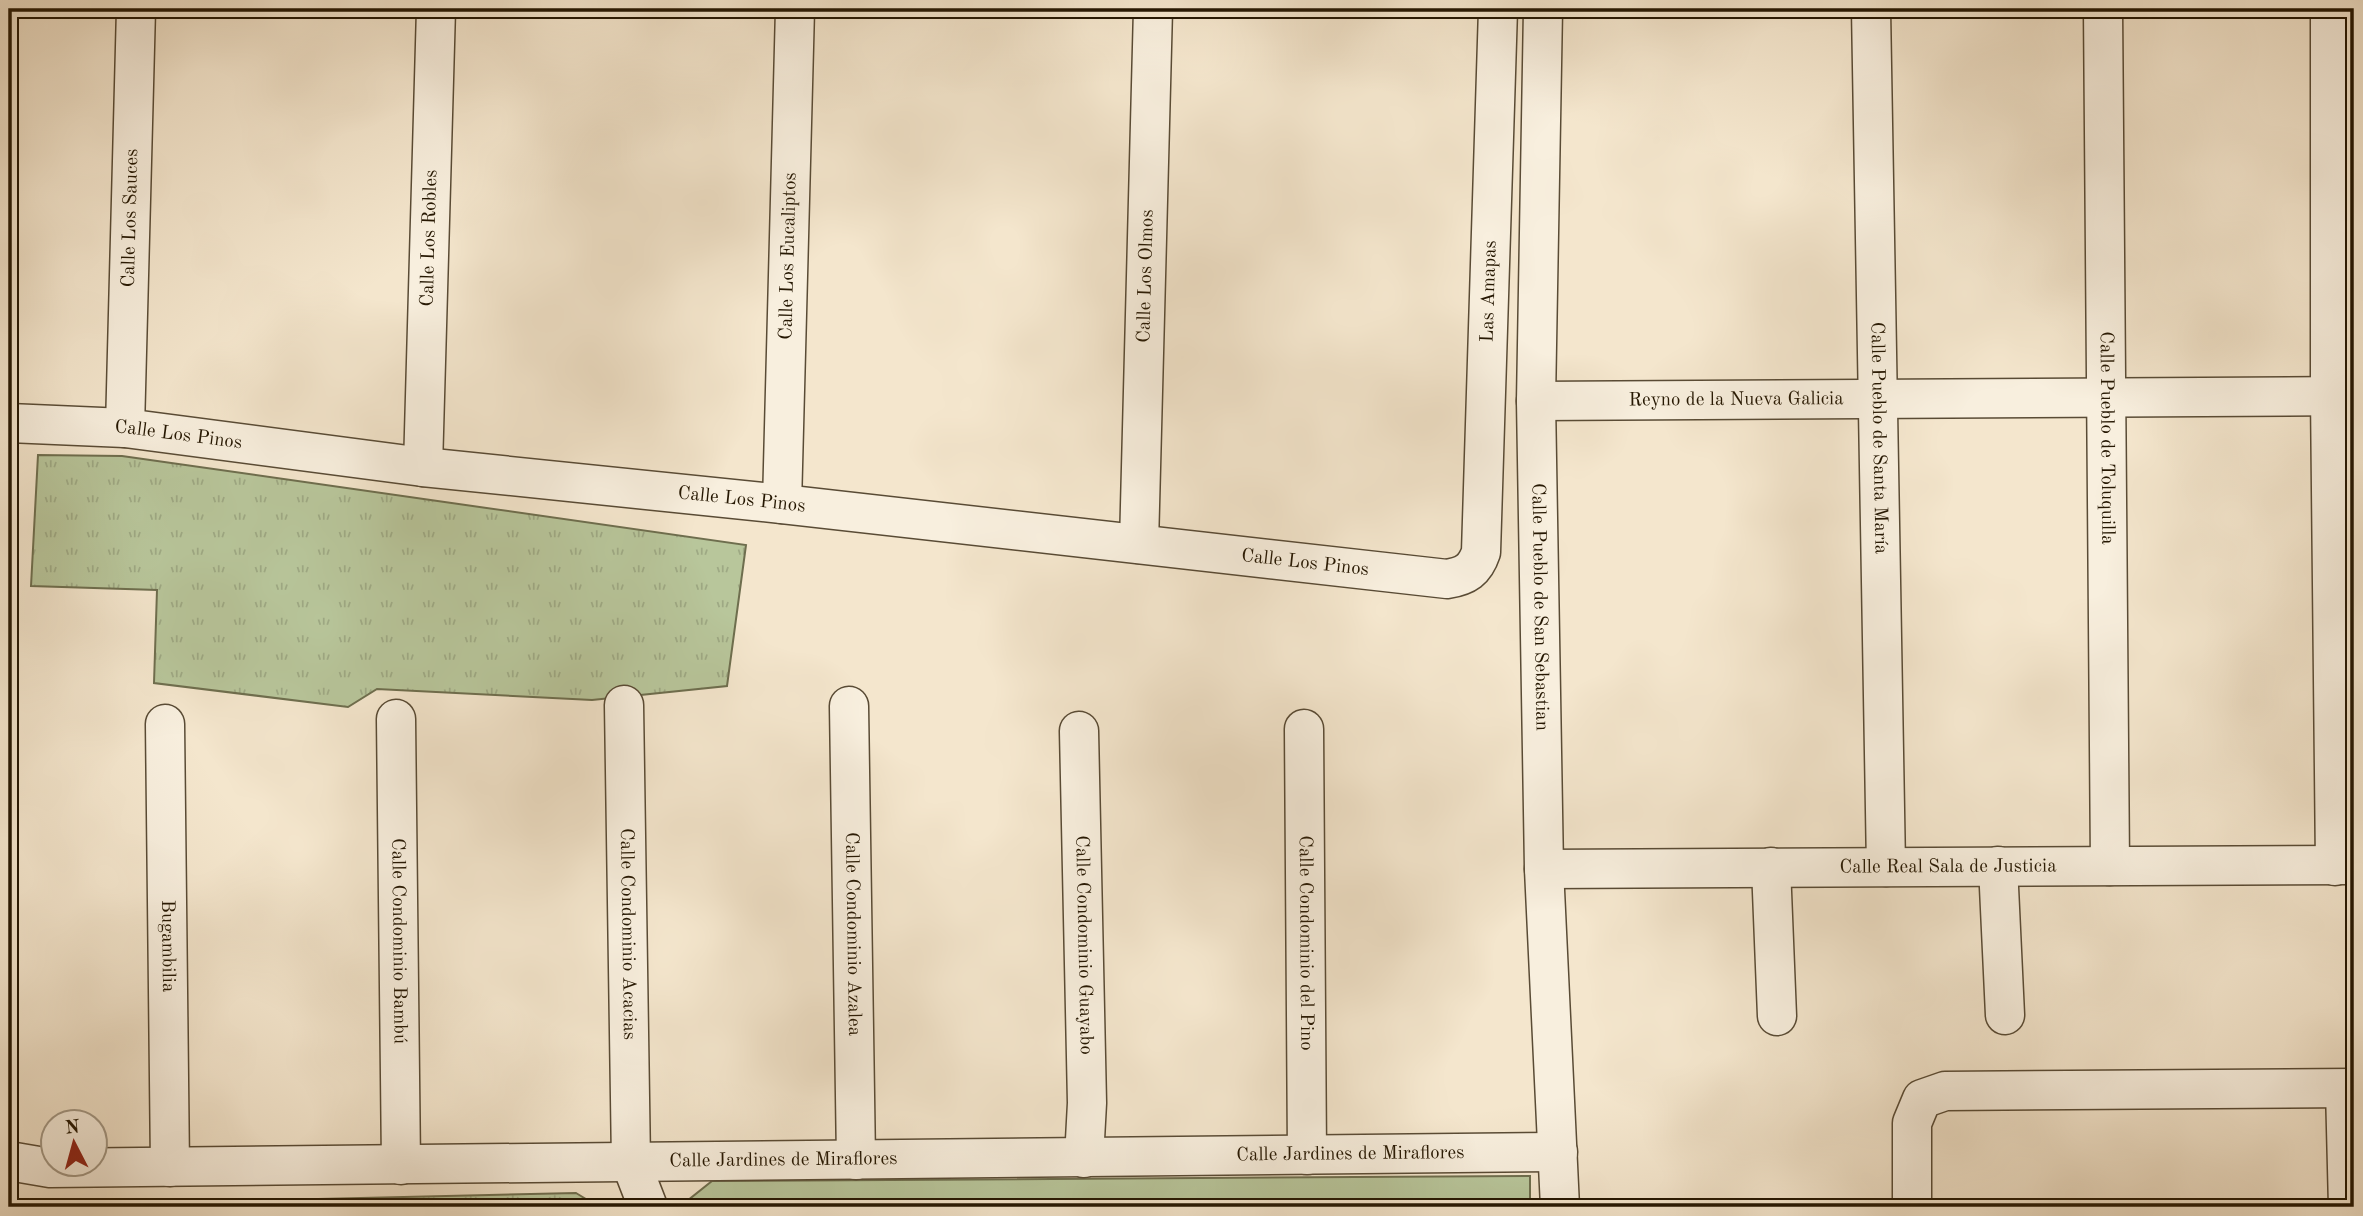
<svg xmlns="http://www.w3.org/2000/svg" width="2363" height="1216" viewBox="0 0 2363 1216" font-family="'Old Standard TT',serif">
<defs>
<pattern id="park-tufts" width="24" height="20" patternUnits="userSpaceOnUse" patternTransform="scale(1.75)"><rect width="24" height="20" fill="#b8c69b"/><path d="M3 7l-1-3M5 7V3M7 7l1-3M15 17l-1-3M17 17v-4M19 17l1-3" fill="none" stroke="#9ea984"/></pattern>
</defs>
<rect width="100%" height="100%" fill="#f4e6cd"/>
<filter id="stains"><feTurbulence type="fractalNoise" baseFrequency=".00286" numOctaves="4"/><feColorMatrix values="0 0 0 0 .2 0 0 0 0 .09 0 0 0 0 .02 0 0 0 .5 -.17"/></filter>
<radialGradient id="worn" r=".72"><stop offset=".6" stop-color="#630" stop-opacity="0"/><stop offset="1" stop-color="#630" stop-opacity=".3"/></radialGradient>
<path fill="#b8c69b" stroke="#6e6e4e" stroke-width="2" d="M1530 1176V1207H688L687 1201 712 1181Z"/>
<g fill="url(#park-tufts)" stroke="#6e6e4e" stroke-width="2">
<path d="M38 455 122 456 746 545 727 686 592 700 377 689 348 707 154 683 157 590 31 586Z"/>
<path d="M576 1193 599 1207H9V1206Z"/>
</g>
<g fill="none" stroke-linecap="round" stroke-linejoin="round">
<defs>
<g id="minor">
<path id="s1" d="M1543 9 1536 401 1544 869 1560 1207"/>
<path id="s2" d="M1871 9 1886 867"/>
<path id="s3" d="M2103 9 2110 866"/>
<path d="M2330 9V395L2335 866"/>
<path id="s4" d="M1536 401 2354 396"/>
<path id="s5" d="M9 423 125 428 423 467 782 504 1447 579C1466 576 1475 570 1481 552L1498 9"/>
<path id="s6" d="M125 428 136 9"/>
<path id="s7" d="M423 467 436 9"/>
<path id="s8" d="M782 504 795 9"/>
<path id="s9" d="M1139 544 1153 9"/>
<path id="s10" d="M624 705 631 1163 648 1207"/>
<path id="s11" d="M849 706 856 1160"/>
<path id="s12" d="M396 719 401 1165"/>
<path id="s13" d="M165 724 170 1167"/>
<path id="s14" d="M1304 729 1307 1155"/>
<path id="s15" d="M1079 731 1087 1103 1084 1158"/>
<path d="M1998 866 2005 1015"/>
<path d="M1771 867 1777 1016"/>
<path id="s16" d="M1544 869 2354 865"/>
<path d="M2345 1089 2348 1207"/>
<path id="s17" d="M9 1161 50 1168 1558 1152"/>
<path d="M1912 1207V1123L1922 1099 1945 1091 2354 1088"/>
</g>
</defs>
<use href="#minor" stroke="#594b35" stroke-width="41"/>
<use href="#minor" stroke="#f8efde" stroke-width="38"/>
</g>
<g text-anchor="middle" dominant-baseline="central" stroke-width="6" stroke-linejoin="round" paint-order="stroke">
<g font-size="19" fill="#251702" stroke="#f8efde">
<text stroke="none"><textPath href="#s6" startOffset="210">Calle Los Sauces</textPath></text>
<text stroke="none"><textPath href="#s7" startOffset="229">Calle Los Robles</textPath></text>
<text stroke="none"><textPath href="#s8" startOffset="248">Calle Los Eucaliptos</textPath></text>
<text stroke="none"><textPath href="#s9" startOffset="268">Calle Los Olmos</textPath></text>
<text stroke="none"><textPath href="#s5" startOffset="1754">Las Amapas</textPath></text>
<text stroke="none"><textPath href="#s4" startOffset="200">Reyno de la Nueva Galicia</textPath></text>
<text stroke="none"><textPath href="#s5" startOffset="170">Calle Los Pinos</textPath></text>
<text stroke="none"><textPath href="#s3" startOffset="429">Calle Pueblo de Toluquilla</textPath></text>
<text stroke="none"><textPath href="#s2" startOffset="429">Calle Pueblo de Santa María</textPath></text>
<text stroke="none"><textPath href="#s5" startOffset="737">Calle Los Pinos</textPath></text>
<text stroke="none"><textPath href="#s5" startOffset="1304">Calle Los Pinos</textPath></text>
<text stroke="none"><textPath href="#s1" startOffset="598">Calle Pueblo de San Sebastian</textPath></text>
<text stroke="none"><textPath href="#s16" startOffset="404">Calle Real Sala de Justicia</textPath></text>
<text stroke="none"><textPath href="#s11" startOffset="228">Calle Condominio Azalea</textPath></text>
<text stroke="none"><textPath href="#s10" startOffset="229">Calle Condominio Acacias</textPath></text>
<text stroke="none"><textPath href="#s12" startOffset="222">Calle Condominio Bambú</textPath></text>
<text stroke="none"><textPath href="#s14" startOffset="214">Calle Condominio del Pino</textPath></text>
<text stroke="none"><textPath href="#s15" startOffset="214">Calle Condominio Guayabo</textPath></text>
<text stroke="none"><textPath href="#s13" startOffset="222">Bugambilia</textPath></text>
<text stroke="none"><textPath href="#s17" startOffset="1342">Calle Jardines de Miraflores</textPath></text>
<text stroke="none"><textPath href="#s17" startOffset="775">Calle Jardines de Miraflores</textPath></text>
</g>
</g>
<rect width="2363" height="1216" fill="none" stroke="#f4e6cd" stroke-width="35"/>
<rect x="10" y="10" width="2342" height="1195" fill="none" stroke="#251702" stroke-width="3.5"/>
<rect x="18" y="18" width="2328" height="1181" fill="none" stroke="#251702" stroke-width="2"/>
<g transform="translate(74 1143) rotate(354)"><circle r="33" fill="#f8efde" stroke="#a49986" stroke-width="2"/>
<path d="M0-5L12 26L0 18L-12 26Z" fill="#8f2418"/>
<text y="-10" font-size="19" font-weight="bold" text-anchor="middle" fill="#251702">N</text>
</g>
<rect width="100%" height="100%" filter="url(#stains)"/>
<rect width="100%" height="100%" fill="url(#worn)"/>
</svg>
